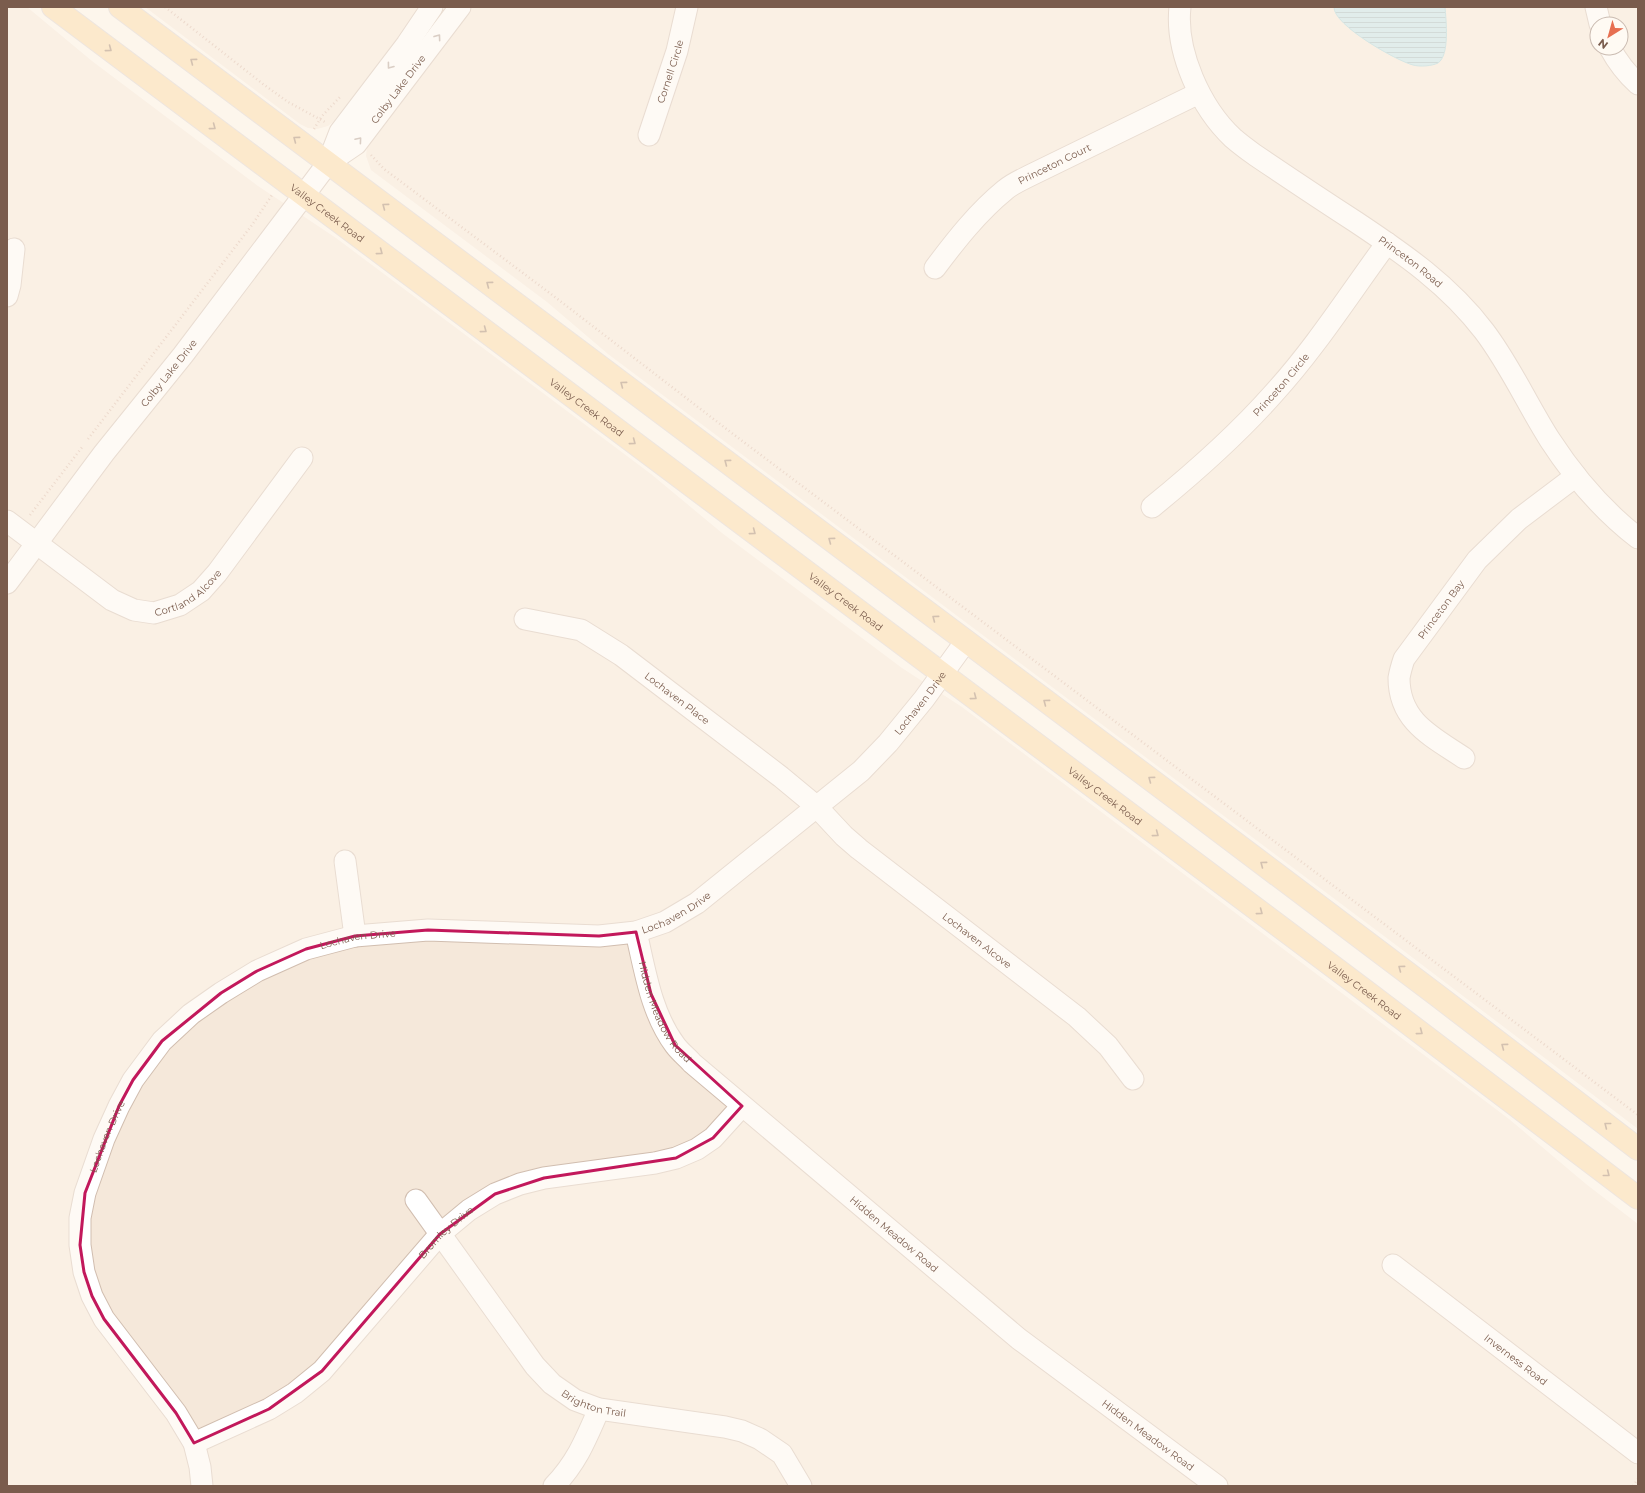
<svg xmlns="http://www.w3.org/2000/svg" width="1645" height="1493" viewBox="0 0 1645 1493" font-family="Montserrat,sans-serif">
<defs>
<pattern id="water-rules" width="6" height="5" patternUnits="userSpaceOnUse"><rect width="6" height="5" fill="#bfe3e8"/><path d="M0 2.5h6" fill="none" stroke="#a0bbbe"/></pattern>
</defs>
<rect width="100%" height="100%" fill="#fdf6ec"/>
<g fill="#f5e8da" fill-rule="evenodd">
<path d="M7 7H27L92 61 258 186 336 238 651 474 722 533 902 668 962 707 1509 1119 1586 1184 1638 1224V1486H7Z"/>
<path d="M145 7H420L399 37 333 122 328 126 317 129 308 128 300 124Z"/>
<path d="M468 7H1638V1129L1396 945 608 354 547 302 371 170 366 156 367 147ZM1597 24H1621V48H1597Z"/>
</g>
<path fill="url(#water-rules)" stroke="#a5d3da" d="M1334 7H1445C1446 20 1450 55 1438 63 1432 66 1420 67 1413 65 1397 61 1333 25 1334 7Z"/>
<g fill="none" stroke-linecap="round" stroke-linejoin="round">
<defs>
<g id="minor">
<path id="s1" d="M1180 7C1175 52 1201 108 1233 138 1240 144 1248 150 1255 155 1289 178 1322 200 1356 222 1404 254 1449 285 1484 331 1510 365 1527 404 1550 440 1574 477 1603 511 1638 538"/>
<path d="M1596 7 1600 24"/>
<path d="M1610 48C1617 61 1627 74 1638 84"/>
<path id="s2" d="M649 135 677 51 687 7"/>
<path id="s3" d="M328 163 356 144 460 7"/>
<path id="s4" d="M935 268C956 240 978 212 1005 190 1012 184 1021 180 1029 176L1199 93"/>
<path d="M7 296 10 285 14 249"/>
<path id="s5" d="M1152 507C1195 472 1237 435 1274 393 1316 347 1350 293 1387 243"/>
<path id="s6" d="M7 521 112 600 134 610 154 613 180 605 201 591 217 573 302 458"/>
<path id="s7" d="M7 583 104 453 183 355 304 195 328 163 340 132 407 44 432 7"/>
<path id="s8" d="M525 619 581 630 621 655 781 777 816 806 844 836 859 849 1077 1017 1108 1046 1133 1079"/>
<path id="s9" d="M1464 758C1433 737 1399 722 1399 678 1400 672 1402 665 1404 659L1477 560 1519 519 1576 476"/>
<path d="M345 861 355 936"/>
<path id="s10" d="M636 932C645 970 651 1013 675 1045 680 1052 687 1057 692 1063L1019 1339 1217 1486"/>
<path id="s11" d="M416 1200 535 1366 552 1384 575 1400 599 1409 725 1427 742 1431 760 1439 782 1454 801 1486"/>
<path id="s12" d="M1393 1265 1638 1453"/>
<path id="s13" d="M194 1443 269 1409 295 1393 322 1371 440 1234 469 1210 495 1194 520 1184 544 1178 655 1163 676 1158 697 1149 713 1138 742 1106"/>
<path id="s14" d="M202 1486 200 1467 194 1443 176 1413 104 1319 92 1296 84 1272 80 1245V1218L85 1193 104 1139 119 1106 133 1080 162 1041 191 1014 221 993 257 971 306 949 355 936 428 930 599 936 636 932 665 922 697 903 861 771 888 743 924 699 966 641"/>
<path d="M554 1486C577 1462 586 1439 599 1409"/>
</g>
<g id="major">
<path id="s15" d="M53 7 1363 989 1638 1198"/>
<path d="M120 7 1182 803 1438 996 1638 1149"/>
</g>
</defs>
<use href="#minor" stroke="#d1beb0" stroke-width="23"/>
<use href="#major" stroke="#dad1cd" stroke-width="24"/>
<g stroke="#d9b8a5" stroke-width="2.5" stroke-dasharray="1 3" stroke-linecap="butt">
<path d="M165 7 263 84 288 102 325 122"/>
<path d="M314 129 322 116 340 97"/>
<path d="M371 155 384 169 551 294 733 434 1638 1115"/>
<path d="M88 439 252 225 272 195"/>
<path d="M30 515 83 446"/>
<path d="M1633 1486 1638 1479"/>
</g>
<use href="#minor" stroke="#fff" stroke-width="21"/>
<use href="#major" stroke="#fbd9a5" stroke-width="22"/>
</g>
<defs><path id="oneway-chevron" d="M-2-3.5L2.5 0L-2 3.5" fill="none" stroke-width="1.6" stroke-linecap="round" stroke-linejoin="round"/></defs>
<g stroke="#af9d94">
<use href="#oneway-chevron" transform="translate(438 37) rotate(-54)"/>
<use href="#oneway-chevron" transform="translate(390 66) rotate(127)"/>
<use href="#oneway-chevron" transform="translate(359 140) rotate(-50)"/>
</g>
<g stroke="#a18267">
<use href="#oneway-chevron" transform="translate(109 49) rotate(37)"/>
<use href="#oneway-chevron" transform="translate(193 61) rotate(-143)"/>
<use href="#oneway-chevron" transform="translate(213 127) rotate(37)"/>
<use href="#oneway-chevron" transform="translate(296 139) rotate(-143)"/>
<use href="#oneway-chevron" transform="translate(385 206) rotate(-143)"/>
<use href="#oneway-chevron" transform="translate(380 252) rotate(37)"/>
<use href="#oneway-chevron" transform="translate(489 284) rotate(-143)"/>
<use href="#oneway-chevron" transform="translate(484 330) rotate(37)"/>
<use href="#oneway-chevron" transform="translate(623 384) rotate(-143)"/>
<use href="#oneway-chevron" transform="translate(633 442) rotate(37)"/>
<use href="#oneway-chevron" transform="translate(727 462) rotate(-143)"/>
<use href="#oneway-chevron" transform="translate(753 532) rotate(37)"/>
<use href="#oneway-chevron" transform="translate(831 540) rotate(-143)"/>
<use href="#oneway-chevron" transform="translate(935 618) rotate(-143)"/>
<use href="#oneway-chevron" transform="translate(974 697) rotate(37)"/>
<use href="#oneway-chevron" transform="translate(1046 702) rotate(-143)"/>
<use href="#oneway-chevron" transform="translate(1151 779) rotate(-143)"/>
<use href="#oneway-chevron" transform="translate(1156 834) rotate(37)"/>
<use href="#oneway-chevron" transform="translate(1263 864) rotate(-143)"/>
<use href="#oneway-chevron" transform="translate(1260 912) rotate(37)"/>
<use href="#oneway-chevron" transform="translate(1401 968) rotate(-143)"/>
<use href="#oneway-chevron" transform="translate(1420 1032) rotate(37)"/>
<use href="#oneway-chevron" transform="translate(1504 1046) rotate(-143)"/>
<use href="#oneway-chevron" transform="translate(1607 1125) rotate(-142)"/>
<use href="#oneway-chevron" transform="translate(1607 1174) rotate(38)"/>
</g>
<path d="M0 0H1645V1493H0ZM428 930 599 936 636 932 651 994 675 1045 742 1106 713 1138 676 1158 544 1178 495 1194 440 1234 322 1371 269 1409 194 1443 176 1413 104 1319 92 1296 84 1272 80 1245 85 1193 119 1106 133 1080 162 1041 221 993 257 971 306 949 355 936Z" fill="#fdf6ec" fill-opacity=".55" fill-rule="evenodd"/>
<path fill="none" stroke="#c2185b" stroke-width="3" stroke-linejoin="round" d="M428 930 599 936 636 932 651 994 675 1045 742 1106 713 1138 676 1158 544 1178 495 1194 440 1234 322 1371 269 1409 194 1443 176 1413 104 1319 92 1296 84 1272 80 1245 85 1193 119 1106 133 1080 162 1041 221 993 257 971 306 949 355 936Z"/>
<g text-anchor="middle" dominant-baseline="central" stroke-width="4" stroke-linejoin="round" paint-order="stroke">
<g font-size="10" fill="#7a5c4d" stroke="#fffaf3">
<text stroke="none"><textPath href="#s2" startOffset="67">Cornell Circle</textPath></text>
<text stroke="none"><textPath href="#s3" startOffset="103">Colby Lake Drive</textPath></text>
<text stroke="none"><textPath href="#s4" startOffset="161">Princeton Court</textPath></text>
<text stroke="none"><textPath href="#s15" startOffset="343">Valley Creek Road</textPath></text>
<text stroke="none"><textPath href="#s1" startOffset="362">Princeton Road</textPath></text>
<text stroke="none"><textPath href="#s7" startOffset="265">Colby Lake Drive</textPath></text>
<text stroke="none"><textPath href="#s5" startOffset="178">Princeton Circle</textPath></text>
<text stroke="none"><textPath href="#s15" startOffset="667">Valley Creek Road</textPath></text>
<text stroke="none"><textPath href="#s6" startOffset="216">Cortland Alcove</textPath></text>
<text stroke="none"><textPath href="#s15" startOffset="991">Valley Creek Road</textPath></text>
<text stroke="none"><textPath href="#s9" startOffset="190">Princeton Bay</textPath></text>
<text stroke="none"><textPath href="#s8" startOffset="175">Lochaven Place</textPath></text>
<text stroke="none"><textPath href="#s14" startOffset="1373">Lochaven Drive</textPath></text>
<text stroke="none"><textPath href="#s15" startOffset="1315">Valley Creek Road</textPath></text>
<text stroke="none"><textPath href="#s14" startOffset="1049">Lochaven Drive</textPath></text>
<text stroke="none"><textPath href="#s14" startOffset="725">Lochaven Drive</textPath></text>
<text stroke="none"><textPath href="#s8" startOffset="561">Lochaven Alcove</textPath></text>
<text stroke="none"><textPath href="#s15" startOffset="1639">Valley Creek Road</textPath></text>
<text stroke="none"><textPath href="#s10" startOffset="86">Hidden Meadow Road</textPath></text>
<text stroke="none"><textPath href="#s14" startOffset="389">Lochaven Drive</textPath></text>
<text stroke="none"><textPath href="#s13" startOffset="334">Bromley Drive</textPath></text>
<text stroke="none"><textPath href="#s10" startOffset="410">Hidden Meadow Road</textPath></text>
<text stroke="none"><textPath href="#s12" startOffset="155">Inverness Road</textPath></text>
<text stroke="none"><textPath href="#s11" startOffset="276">Brighton Trail</textPath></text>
<text stroke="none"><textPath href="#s10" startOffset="734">Hidden Meadow Road</textPath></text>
</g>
</g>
<rect width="1645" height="1493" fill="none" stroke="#7a5c4d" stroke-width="16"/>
<g transform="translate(1609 36) rotate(217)"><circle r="19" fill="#fffaf3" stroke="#cabbb1"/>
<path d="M0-3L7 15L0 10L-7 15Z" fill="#e76f51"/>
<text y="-6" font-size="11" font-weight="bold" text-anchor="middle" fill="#7a5c4d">N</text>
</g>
</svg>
